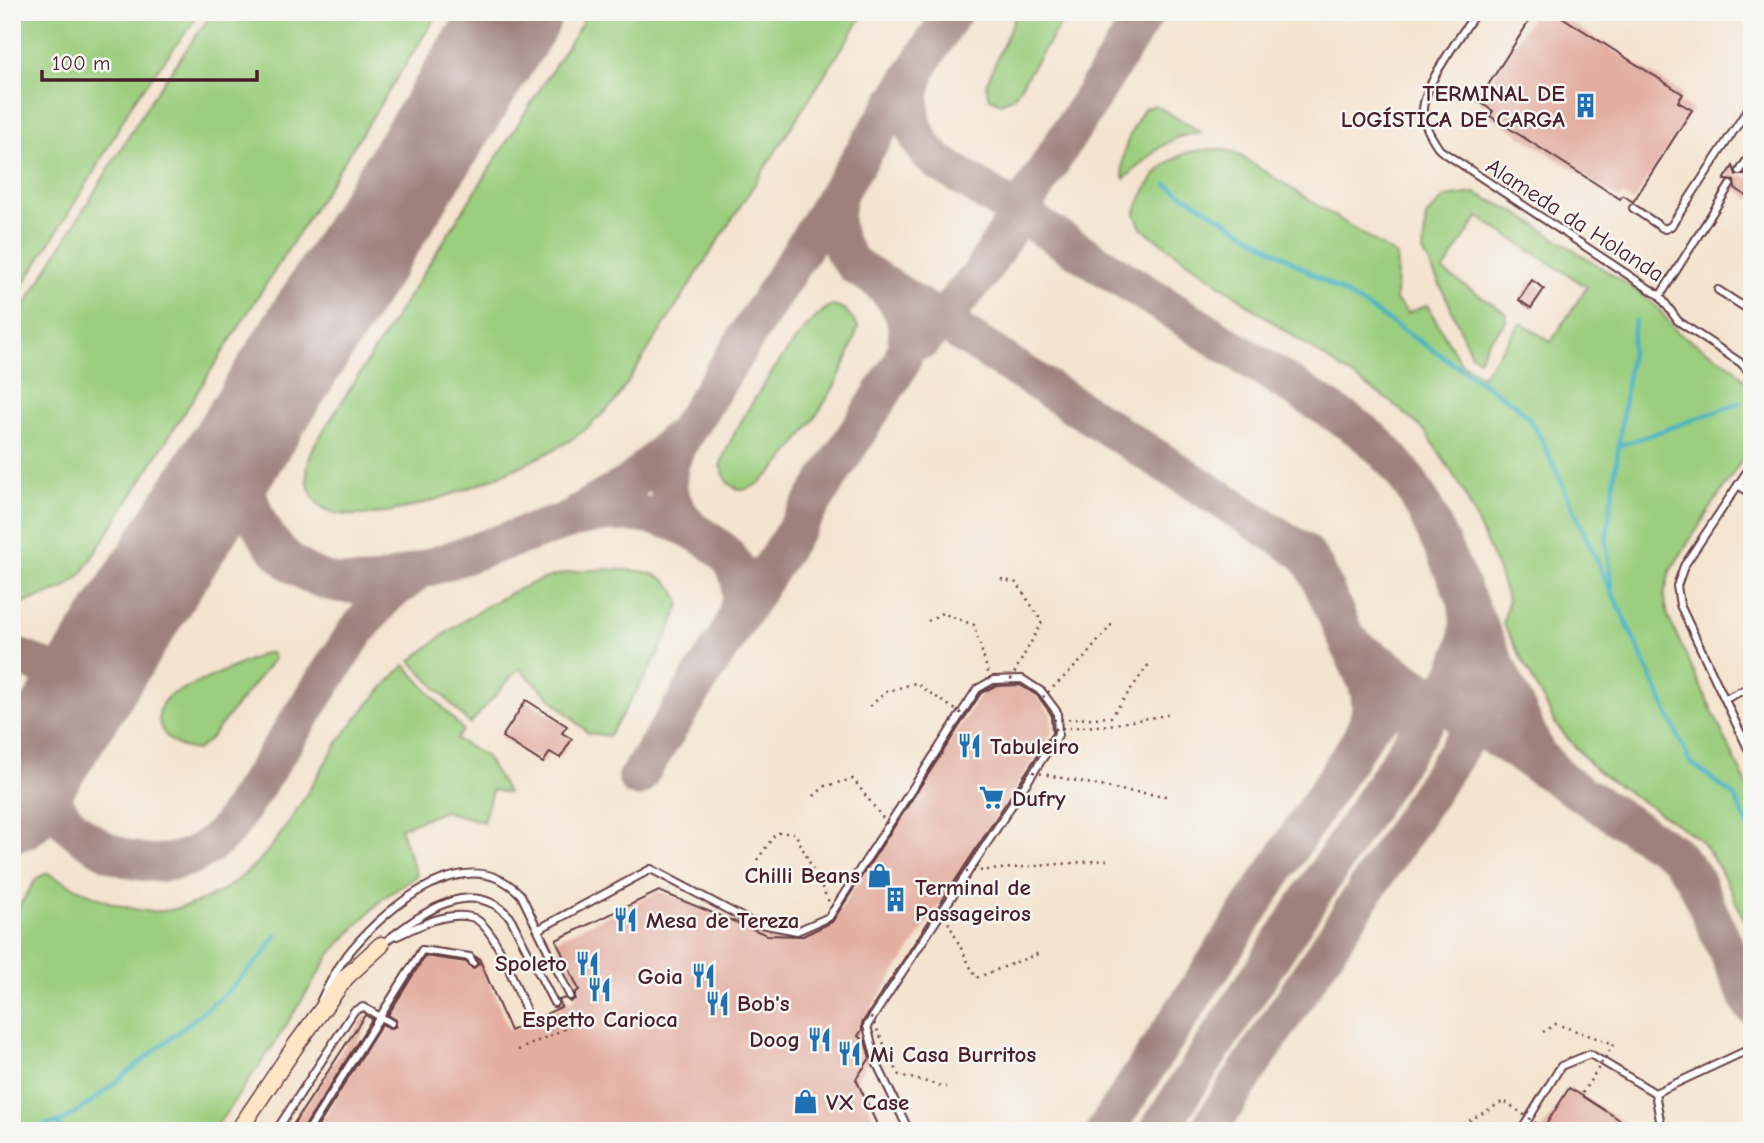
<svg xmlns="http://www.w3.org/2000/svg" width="1764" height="1143" viewBox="0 0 1764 1143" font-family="'Comic Neue',sans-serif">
<rect width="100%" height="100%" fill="#f6f6f2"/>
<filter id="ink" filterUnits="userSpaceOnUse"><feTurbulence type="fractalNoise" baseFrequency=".0143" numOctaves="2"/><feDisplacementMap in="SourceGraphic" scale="14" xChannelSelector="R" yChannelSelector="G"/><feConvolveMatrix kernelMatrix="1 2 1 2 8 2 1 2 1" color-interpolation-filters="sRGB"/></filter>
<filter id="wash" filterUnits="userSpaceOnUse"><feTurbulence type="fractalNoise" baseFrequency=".00686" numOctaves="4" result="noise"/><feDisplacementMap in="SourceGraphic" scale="28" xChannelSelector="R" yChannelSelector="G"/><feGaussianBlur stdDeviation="1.57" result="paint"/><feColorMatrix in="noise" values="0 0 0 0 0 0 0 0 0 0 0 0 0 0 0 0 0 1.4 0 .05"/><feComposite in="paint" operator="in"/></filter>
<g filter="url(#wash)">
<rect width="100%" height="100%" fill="#f4e3ce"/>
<g fill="#9bce7e" stroke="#727654" stroke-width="2">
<path d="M12 12H201L133 102 91 177 12 303Z"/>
<path d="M213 12H439L81 575 65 588 12 607V326L154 95Z"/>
<path d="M589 12H865L614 403C602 414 591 426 578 435 539 463 348 550 315 500 303 481 306 464 315 444Z"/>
<path d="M1017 12H1068L1013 98 1000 103 989 97 986 85Z"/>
<path d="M1155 105 1201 132 1178 137 1159 148 1124 179C1118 155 1131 130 1144 109Z"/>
<path d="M1218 149 1234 152 1397 256 1396 300 1408 313 1427 305 1460 362 1482 376 1521 323 1551 342 1587 287 1478 217 1443 271 1506 313V322L1487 343 1479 359 1470 353 1448 301 1423 251 1426 217 1445 197 1475 193 1515 212 1636 290 1657 307 1677 332 1732 366 1747 383 1752 399V444L1670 571 1664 595 1668 617 1752 796V938C1737 904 1723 868 1699 839L1605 777 1589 763 1557 726 1503 623 1508 601 1494 560 1463 490 1425 431 1391 402 1281 328 1141 228 1135 214C1144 188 1157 165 1184 154 1193 150 1207 150 1218 149Z"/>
<path d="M831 306 845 309 858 327C852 347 844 368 834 387 821 409 766 498 738 489 728 485 723 479 723 469L720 467C728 434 801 320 831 306Z"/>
<path d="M609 569C642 572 668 567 680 604 664 651 634 694 609 736L588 733 519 668 470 724 411 661C452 626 512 584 566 573 580 570 595 570 609 569Z"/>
<path d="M265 653H271L274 659 208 741 197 750C191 749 185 748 180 746 158 737 151 710 170 695Z"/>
<path d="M405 665 463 730 456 739 486 757 508 793 492 790 483 822 444 811 400 828 417 876 382 899 332 952 273 1046 213 1131H12V917L37 878 47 873C78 889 111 907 146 911 162 913 183 908 198 902 273 874 299 799 342 737 361 711 382 688 405 665Z"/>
</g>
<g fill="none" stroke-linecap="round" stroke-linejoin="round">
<g stroke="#46b3c3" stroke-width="4.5">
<path d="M1167 185 1380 315 1513 403 1527 416 1541 438 1614 598"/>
<path d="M1619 446 1740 403"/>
<path d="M1612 588 1606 542 1635 321"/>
<path d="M1614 596 1690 762 1734 796 1752 833"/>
<path d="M55 1123 65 1131"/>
<path d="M25 1131 62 1121 90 1103 226 993 263 955 276 935"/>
</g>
<g stroke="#9f817c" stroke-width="38">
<path d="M920 65C904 100 908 136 938 162L1349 422C1384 445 1407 474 1426 511L1538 756 1562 780"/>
<path d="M839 192C831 221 834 243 854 265L1305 553 1315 568 1367 684C1374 707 1369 724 1358 744"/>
<path d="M923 340 979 276 1146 12"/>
<path d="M279 383C267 406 250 430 247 456 240 511 274 565 327 581 343 586 360 585 375 584 427 570 477 550 527 534 557 524 589 512 620 513 656 513 691 525 719 548 751 574 742 608 726 640"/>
<path d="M581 512 632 482 677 439"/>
<path d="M692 530C666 502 661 479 678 444L953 12"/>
<path d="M1348 638 1358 649 1675 854 1693 876 1752 1006"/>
<path d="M12 655 39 665 83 692"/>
<path d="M62 724C54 742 45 761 48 781 53 811 70 829 95 844 143 873 193 870 230 826L355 633 386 595 410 578"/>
<path d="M637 778 899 367C913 338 909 308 884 287"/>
<path d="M1105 1131 1369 727C1392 701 1420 696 1451 710"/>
<path d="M1158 1131 1454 677C1466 654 1472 631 1467 605"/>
<path d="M1208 1131 1474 725 1488 692 1487 652"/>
</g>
<path stroke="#9f817c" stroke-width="96" d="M12 804 514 12"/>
</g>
<g id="blocks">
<g fill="#e3aea0">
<path d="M1535 12H1542L1548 16 1551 12H1554L1683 94 1678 102 1692 110 1633 202 1623 195 1620 199 1490 116 1493 111 1478 101Z"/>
<path d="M1733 166 1736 175H1744L1752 180V200L1735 188 1734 181 1724 180Z"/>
<path d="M1532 280 1544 289 1531 308 1519 300Z"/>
<path d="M1020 685 1038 696 1051 714 1052 733 862 1023V1030L858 1036 865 1041 870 1058 856 1079 880 1131H315L382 1024 390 1029 396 1026V1020L388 1015 425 956 466 962 473 969 479 964 476 957 479 958 510 1031 561 1007 559 1000 565 998 570 1002 575 999V993L579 990 556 940 659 891 767 935 803 936 832 922 981 693 995 686Z"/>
<path d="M526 700 567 726 562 733 572 739 560 758 550 752 543 763 502 737Z"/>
<path d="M365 1015 372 1019 302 1131H289Z"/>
<path d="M1569 1088 1581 1095 1637 1131H1542Z"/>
</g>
</g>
</g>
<g filter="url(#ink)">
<use href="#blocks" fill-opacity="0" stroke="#643c43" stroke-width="2"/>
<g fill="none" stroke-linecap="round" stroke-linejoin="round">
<defs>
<g id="lane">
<path d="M1476 12C1461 37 1420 87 1423 115 1425 128 1433 140 1440 150L1660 296 1678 321 1741 363 1752 375"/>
<path d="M1740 171 1752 152"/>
<path d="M1633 208 1661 227 1665 229 1671 226 1752 103"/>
<path d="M1718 290 1752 312"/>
<path d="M1660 296 1730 185"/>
<path d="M1752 464 1684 566 1677 586 1680 605 1752 757"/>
<path d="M1738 485 1752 494"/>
<path d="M1725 699 1752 686"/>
<path d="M539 929 651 869 751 922 797 931 829 917 977 689 993 680 1022 679 1042 692 1057 712 1058 735 867 1026 877 1064 909 1131"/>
<path d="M397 936C418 926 447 911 471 917 495 923 518 993 528 1015"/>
<path d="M382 944C418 917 469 873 510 917L554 1003"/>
<path d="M321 1000C330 982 339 964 352 949 389 905 468 839 521 895L570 996"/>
<path d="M276 1131 354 1011 363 1007 391 1023"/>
<path d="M308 1131 422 950 470 957 473 963"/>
<path d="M1521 1131 1561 1066 1590 1054 1655 1093"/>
<path d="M1662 1131 1655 1093 1752 1048"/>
</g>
<path id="secondary" d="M238 1131 296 1045 346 977 381 945"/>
</defs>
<use href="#lane" stroke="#643c43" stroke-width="10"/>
<use href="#secondary" stroke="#643c43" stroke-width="19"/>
<path stroke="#643c43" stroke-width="2.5" stroke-dasharray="2 5" stroke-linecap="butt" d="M518 1050 571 1026"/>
<use href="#lane" stroke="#fff" stroke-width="6"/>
<use href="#secondary" stroke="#fee5c5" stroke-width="16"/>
<g stroke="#643c43" stroke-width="2.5" stroke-dasharray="2 5" stroke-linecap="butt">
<path d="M1001 579 1017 583 1042 622 1011 679 1012 680"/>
<path d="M928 621 942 613 974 625 991 682"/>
<path d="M1043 697 1084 658 1113 623"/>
<path d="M870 706 886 692 915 683 962 714"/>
<path d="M1054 720 1111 717 1149 664"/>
<path d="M1055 729 1109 725 1172 714"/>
<path d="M1033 772 1120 790 1166 796"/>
<path d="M814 796 825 786 853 779 889 826"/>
<path d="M757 860 776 833H795L834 912"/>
<path d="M966 872 1107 860"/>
<path d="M942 910 976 978 1040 953"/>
<path d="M871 1017 899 1075 946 1087"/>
<path d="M1543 1032 1556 1024 1614 1044 1581 1095"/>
<path d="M1451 1131 1504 1101 1543 1128"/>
</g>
</g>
</g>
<defs>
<symbol id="building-bare" viewBox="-9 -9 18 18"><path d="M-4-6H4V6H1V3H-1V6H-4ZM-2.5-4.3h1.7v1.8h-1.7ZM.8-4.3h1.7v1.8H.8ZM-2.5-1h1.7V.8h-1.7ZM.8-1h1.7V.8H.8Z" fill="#1f6fb2" stroke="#f6f6f2" stroke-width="2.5" paint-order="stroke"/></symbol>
<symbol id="restaurant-bare" viewBox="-9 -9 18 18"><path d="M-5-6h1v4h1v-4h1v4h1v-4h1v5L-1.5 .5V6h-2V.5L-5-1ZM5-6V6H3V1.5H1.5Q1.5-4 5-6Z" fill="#1f6fb2" stroke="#f6f6f2" stroke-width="2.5" paint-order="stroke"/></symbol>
<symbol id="supermarket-bare" viewBox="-9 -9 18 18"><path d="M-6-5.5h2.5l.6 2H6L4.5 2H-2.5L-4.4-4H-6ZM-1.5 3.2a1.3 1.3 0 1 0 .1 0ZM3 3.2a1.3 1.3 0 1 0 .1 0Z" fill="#1f6fb2" stroke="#f6f6f2" stroke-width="2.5" paint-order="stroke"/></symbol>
<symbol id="shop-bare" viewBox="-9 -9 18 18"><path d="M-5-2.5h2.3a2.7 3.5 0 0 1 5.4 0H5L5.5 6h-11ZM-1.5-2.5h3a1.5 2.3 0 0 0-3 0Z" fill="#1f6fb2" stroke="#f6f6f2" stroke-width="2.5" paint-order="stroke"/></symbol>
</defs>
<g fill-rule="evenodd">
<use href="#building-bare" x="1568" y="88" width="35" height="35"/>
<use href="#restaurant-bare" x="952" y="728" width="35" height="35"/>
<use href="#supermarket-bare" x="974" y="780" width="35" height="35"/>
<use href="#shop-bare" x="862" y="858" width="35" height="35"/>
<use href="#building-bare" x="878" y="882" width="35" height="35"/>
<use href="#restaurant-bare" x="608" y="902" width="35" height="35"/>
<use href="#restaurant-bare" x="570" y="946" width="35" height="35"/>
<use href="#restaurant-bare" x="686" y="958" width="35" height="35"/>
<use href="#restaurant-bare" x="582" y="972" width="35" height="35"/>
<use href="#restaurant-bare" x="700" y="986" width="35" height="35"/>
<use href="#restaurant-bare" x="802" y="1022" width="35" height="35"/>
<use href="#restaurant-bare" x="832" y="1036" width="35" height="35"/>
<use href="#shop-bare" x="788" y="1084" width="35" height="35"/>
</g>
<g text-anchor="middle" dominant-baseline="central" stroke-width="5" stroke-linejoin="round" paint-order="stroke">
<g font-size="23" font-weight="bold" fill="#4a1f2b" stroke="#f6f6f2" text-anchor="start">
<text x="1565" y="93" text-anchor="end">TERMINAL DE<tspan x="1565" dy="26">LOGÍSTICA DE CARGA</tspan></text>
<text x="990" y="746">Tabuleiro</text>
<text x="1012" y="798">Dufry</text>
<text x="860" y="875" text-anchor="end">Chilli Beans</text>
<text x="915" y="887">Terminal de<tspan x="915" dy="26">Passageiros</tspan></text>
<text x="646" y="920">Mesa de Tereza</text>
<text x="567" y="963" text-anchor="end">Spoleto</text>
<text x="683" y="976" text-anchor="end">Goia</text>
<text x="737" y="1003">Bob's</text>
<text x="600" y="1019" text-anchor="middle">Espetto Carioca</text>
<text x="800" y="1039" text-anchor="end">Doog</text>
<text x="870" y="1054">Mi Casa Burritos</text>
<text x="826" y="1102">VX Case</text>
</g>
<g font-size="23" fill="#4a1f2b" stroke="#f6f6f2">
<text transform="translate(1575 220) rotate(33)">Alameda da Holanda</text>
</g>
</g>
<rect width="1764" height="1143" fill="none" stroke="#f6f6f2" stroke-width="42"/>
<path d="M42 70v10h215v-10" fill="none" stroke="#4a1f2b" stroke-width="3.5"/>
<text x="52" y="70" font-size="21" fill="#4a1f2b" stroke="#f6f6f2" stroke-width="5" paint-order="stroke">100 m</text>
</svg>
